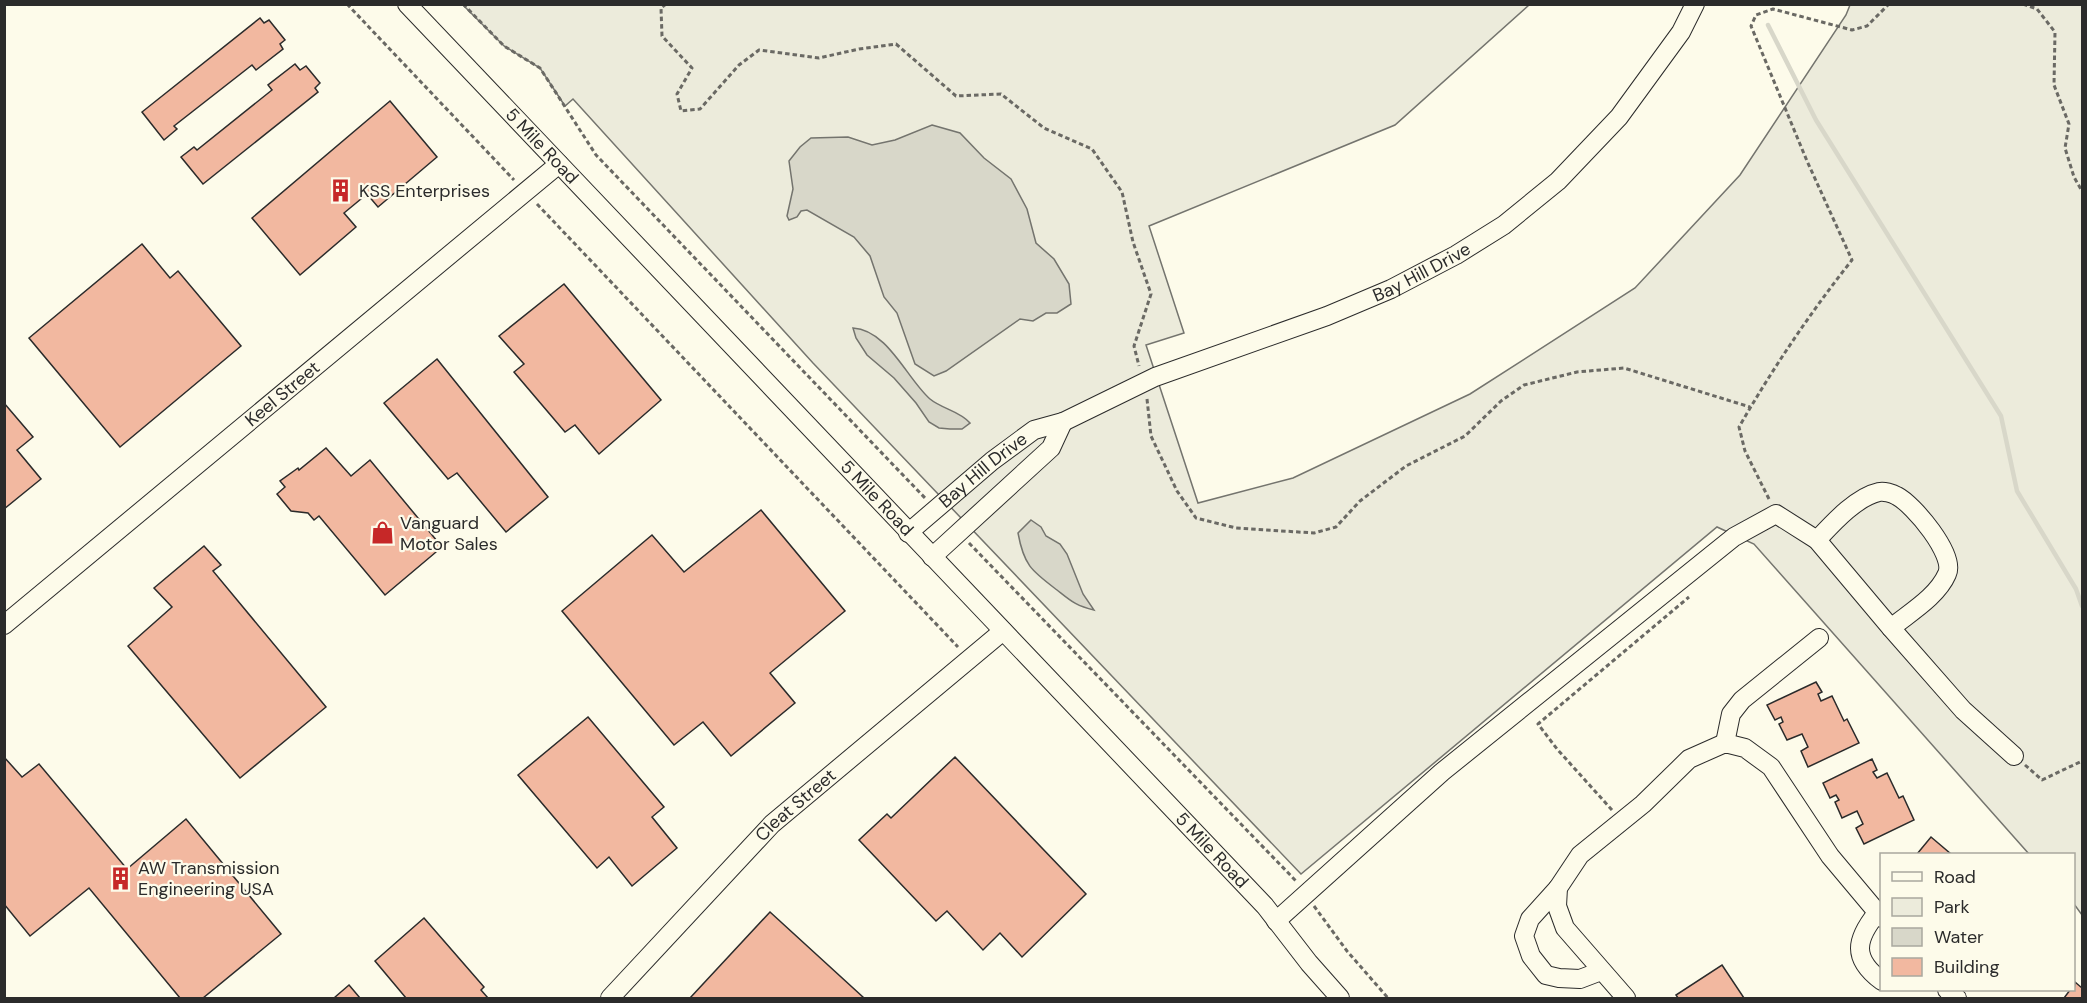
<svg xmlns="http://www.w3.org/2000/svg" width="2087" height="1003" viewBox="0 0 2087 1003" font-family="'DM Sans',sans-serif">
<rect width="100%" height="100%" fill="#fdfbea"/>
<path fill="#ecebdb" stroke="#74746e" stroke-width="1.5" d="M463 5H1529L1395 125 1149 226 1184 333 1146 345 1198 503 1293 478 1470 394 1635 288 1740 175 1846 15 1850 5H2082V915L2074 904V854H2029L1754 544 1717 527 1301 874 813 363 573 99 565 106 540 68 504 46Z"/>
<g fill="#d8d7c9" stroke="#74746e" stroke-width="1.5">
<path d="M932 125 960 133 984 158 1011 179 1027 209 1036 243 1054 259 1069 284 1071 304 1057 313H1046L1033 321 1020 319 946 371 934 376 915 364 897 313 884 297 870 256 854 237 807 210 801 211 797 217 789 220 787 216 793 189 789 161 800 147 811 138 848 137 872 145 895 140Z"/>
<path d="M853 328C888 330 907 379 930 399 942 409 960 411 970 423L962 429H950L939 428 929 422 916 403 894 378 867 355 856 338Z"/>
<path d="M1031 520 1041 527 1046 536 1060 544 1067 554 1083 594 1094 610C1076 606 1071 601 1057 590 1032 571 1024 566 1018 533Z"/>
</g>
<g fill="none" stroke-linecap="round" stroke-linejoin="round">
<path stroke="#d8d7c9" stroke-width="4.5" d="M1768 25 1816 120 2001 416 2017 491 2076 589 2082 606"/>
</g>
<g fill="#f2b8a0" stroke="#2b2b2b" stroke-width="1.5">
<path d="M260 18 264 23 269 20 285 40 280 44 283 49 256 70 252 65 174 126 177 129 164 140 142 112Z"/>
<path d="M295 64 300 70 306 66 320 83 315 88 318 92 203 184 181 157 194 147 197 150 272 90 268 85Z"/>
<path d="M390 101 437 157 378 207 367 194 344 213 356 227 300 275 252 218Z"/>
<path d="M142 244 170 278 178 271 241 346 120 447 29 338Z"/>
<path d="M564 284 661 400 599 454 575 425 565 432 514 372 524 364 499 336Z"/>
<path d="M437 359 548 497 506 532 457 473 448 479 384 403Z"/>
<path d="M4 403 33 437 17 450 41 479 4 509Z"/>
<path d="M326 448 351 476 370 460 442 547 385 595 319 516 314 520 308 513 291 511 277 494 285 487 280 481 298 468 299 470Z"/>
<path d="M761 510 845 611 770 673 795 703 731 756 703 722 674 745 562 611 652 535 684 572Z"/>
<path d="M204 546 221 565 213 571 326 707 240 778 128 646 172 607 154 588Z"/>
<path d="M1816 682 1822 692 1818 694 1821 701 1832 696 1844 721 1847 719 1859 743 1808 767 1801 751 1808 747 1802 734 1787 740 1779 724 1783 722 1781 717 1775 720 1767 705Z"/>
<path d="M588 717 664 807 652 817 677 848 632 886 609 857 597 868 518 775Z"/>
<path d="M4 757 22 777 39 764 127 869 186 819 281 934 203 998H180L89 888 30 936 4 904Z"/>
<path d="M955 757 1086 894 1022 957 1000 933 983 950 947 911 936 921 859 840 887 814 891 818Z"/>
<path d="M1872 759 1877 770 1873 772 1877 778 1887 773 1899 798 1903 796 1914 820 1864 844 1856 828 1863 824 1857 811 1842 818 1835 802 1839 800 1836 795 1830 798 1823 783Z"/>
<path d="M1931 837 1951 854H1917Z"/>
<path d="M770 912 864 998H690Z"/>
<path d="M424 918 484 987 481 990 488 998H406L375 961Z"/>
<path d="M1722 965 1744 998H1678L1676 995Z"/>
<path d="M2075 982 2082 988V998H2064L2070 990H2074Z"/>
<path d="M349 985 360 998H334Z"/>
</g>
<g fill="none" stroke-linecap="round" stroke-linejoin="round">
<defs>
<g id="minor">
<path id="s1" d="M407 4 1265 906 1309 963 1340 998"/>
<path id="s2" d="M908 533 992 461 1034 430 1063 422 1155 377 1327 316 1391 289 1456 255 1504 225 1558 181 1619 117 1681 32 1695 4"/>
<path d="M1817 540C1832 524 1856 497 1879 492 1884 491 1892 493 1897 496 1913 504 1956 555 1947 574 1937 597 1909 613 1891 628"/>
<path d="M932 557 1051 448 1063 422"/>
<path id="s3" d="M4 625 559 164"/>
<path d="M1725 743 1731 714 1742 700 1819 638"/>
<path d="M1558 888 1530 919 1524 936 1531 956 1546 975 1559 978 1580 979 1601 971"/>
<path d="M1877 913C1856 939 1851 958 1882 981"/>
<path d="M1276 921 1442 772 1734 537 1776 514 1817 540 1891 628 1963 710 2014 756"/>
<path d="M1947 990 1957 998"/>
<path id="s4" d="M610 998 772 824 1003 631"/>
<path d="M1626 998 1565 928 1557 906 1558 888 1580 855 1643 804 1689 759 1725 743 1745 748 1771 767 1830 856 1882 918"/>
</g>
</defs>
<use href="#minor" stroke="#2b2b2b" stroke-width="20"/>
<g stroke="#6a6964" stroke-width="3" stroke-dasharray="4.5 3" stroke-linecap="butt">
<path d="M347 4 514 180"/>
<path d="M463 4 504 46 540 68 596 155 925 498"/>
<path d="M666 4 661 8 662 36 692 68 677 94 681 111 700 109 739 65 759 50 819 58 859 49 896 44 956 96 1001 94 1044 128 1092 149 1122 192 1133 242 1151 294 1134 346 1139 366"/>
<path d="M2023 4 2037 9 2055 32 2054 85 2069 124 2065 148 2074 177 2082 191"/>
<path d="M537 204 958 647"/>
<path d="M1147 399 1151 436 1177 491 1196 518 1236 528 1314 533 1336 527 1360 501 1406 466 1465 436 1501 401 1524 385 1577 372 1624 368 1750 407"/>
<path d="M1769 499 1745 451 1739 427C1773 368 1810 313 1852 260L1807 161 1751 26 1756 15 1773 9 1852 30 1867 26 1889 4"/>
<path d="M969 543 1296 881"/>
<path d="M2025 765 2042 780 2082 761"/>
<path d="M1612 810 1557 749 1538 724 1689 597"/>
<path d="M1314 906 1347 951 1388 998"/>
</g>
<use href="#minor" stroke="#fdfbea" stroke-width="18"/>
</g>
<defs>
<symbol id="building-bare" viewBox="-9 -9 18 18"><path d="M-4-6H4V6H1V3H-1V6H-4ZM-2.5-4.3h1.7v1.8h-1.7ZM.8-4.3h1.7v1.8H.8ZM-2.5-1h1.7V.8h-1.7ZM.8-1h1.7V.8H.8Z" fill="#c62828" stroke="#fdfbea" stroke-width="2.5" paint-order="stroke"/></symbol>
<symbol id="shop-bare" viewBox="-9 -9 18 18"><path d="M-5-2.5h2.3a2.7 3.5 0 0 1 5.4 0H5L5.5 6h-11ZM-1.5-2.5h3a1.5 2.3 0 0 0-3 0Z" fill="#c62828" stroke="#fdfbea" stroke-width="2.5" paint-order="stroke"/></symbol>
</defs>
<g fill-rule="evenodd">
<use href="#building-bare" x="324" y="174" width="33" height="33"/>
<use href="#shop-bare" x="366" y="516" width="33" height="33"/>
<use href="#building-bare" x="104" y="862" width="33" height="33"/>
</g>
<g text-anchor="middle" dominant-baseline="central" stroke-width="4.5" stroke-linejoin="round" paint-order="stroke">
<g font-size="18" fill="#2b2b2b" stroke="#fdfbea">
<text stroke="none"><textPath href="#s1" startOffset="196">5 Mile Road</textPath></text>
<text stroke="none"><textPath href="#s2" startOffset="582">Bay Hill Drive</textPath></text>
<text stroke="none"><textPath href="#s3" startOffset="362">Keel Street</textPath></text>
<text stroke="none"><textPath href="#s2" startOffset="98">Bay Hill Drive</textPath></text>
<text stroke="none"><textPath href="#s1" startOffset="682">5 Mile Road</textPath></text>
<text stroke="none"><textPath href="#s4" startOffset="268">Cleat Street</textPath></text>
<text stroke="none"><textPath href="#s1" startOffset="1168">5 Mile Road</textPath></text>
</g>
<g font-size="18" fill="#2b2b2b" stroke="#fdfbea" text-anchor="start">
<text x="359" y="191">KSS Enterprises</text>
<text x="400" y="523">Vanguard<tspan x="400" dy="21">Motor Sales</tspan></text>
<text x="138" y="868">AW Transmission<tspan x="138" dy="21">Engineering USA</tspan></text>
</g>
</g>
<rect width="2087" height="1003" fill="none" stroke="#2b2b2b" stroke-width="12"/>
<rect x="1880" y="853" width="195" height="138" fill="#fdfbea" stroke="#a9a89e" stroke-width="1.5"/>
<rect x="1892" y="872" width="30" height="9" fill="#fdfbea" stroke="#a9a89e" stroke-width="1.5"/>
<text x="1934" y="883" font-size="18" fill="#2b2b2b">Road</text>
<rect x="1892" y="898" width="30" height="18" fill="#ecebdb" stroke="#a9a89e" stroke-width="1.5"/>
<text x="1934" y="913" font-size="18" fill="#2b2b2b">Park</text>
<rect x="1892" y="928" width="30" height="18" fill="#d8d7c9" stroke="#a9a89e" stroke-width="1.5"/>
<text x="1934" y="943" font-size="18" fill="#2b2b2b">Water</text>
<rect x="1892" y="958" width="30" height="18" fill="#f2b8a0" stroke="#a9a89e" stroke-width="1.5"/>
<text x="1934" y="973" font-size="18" fill="#2b2b2b">Building</text>
</svg>
